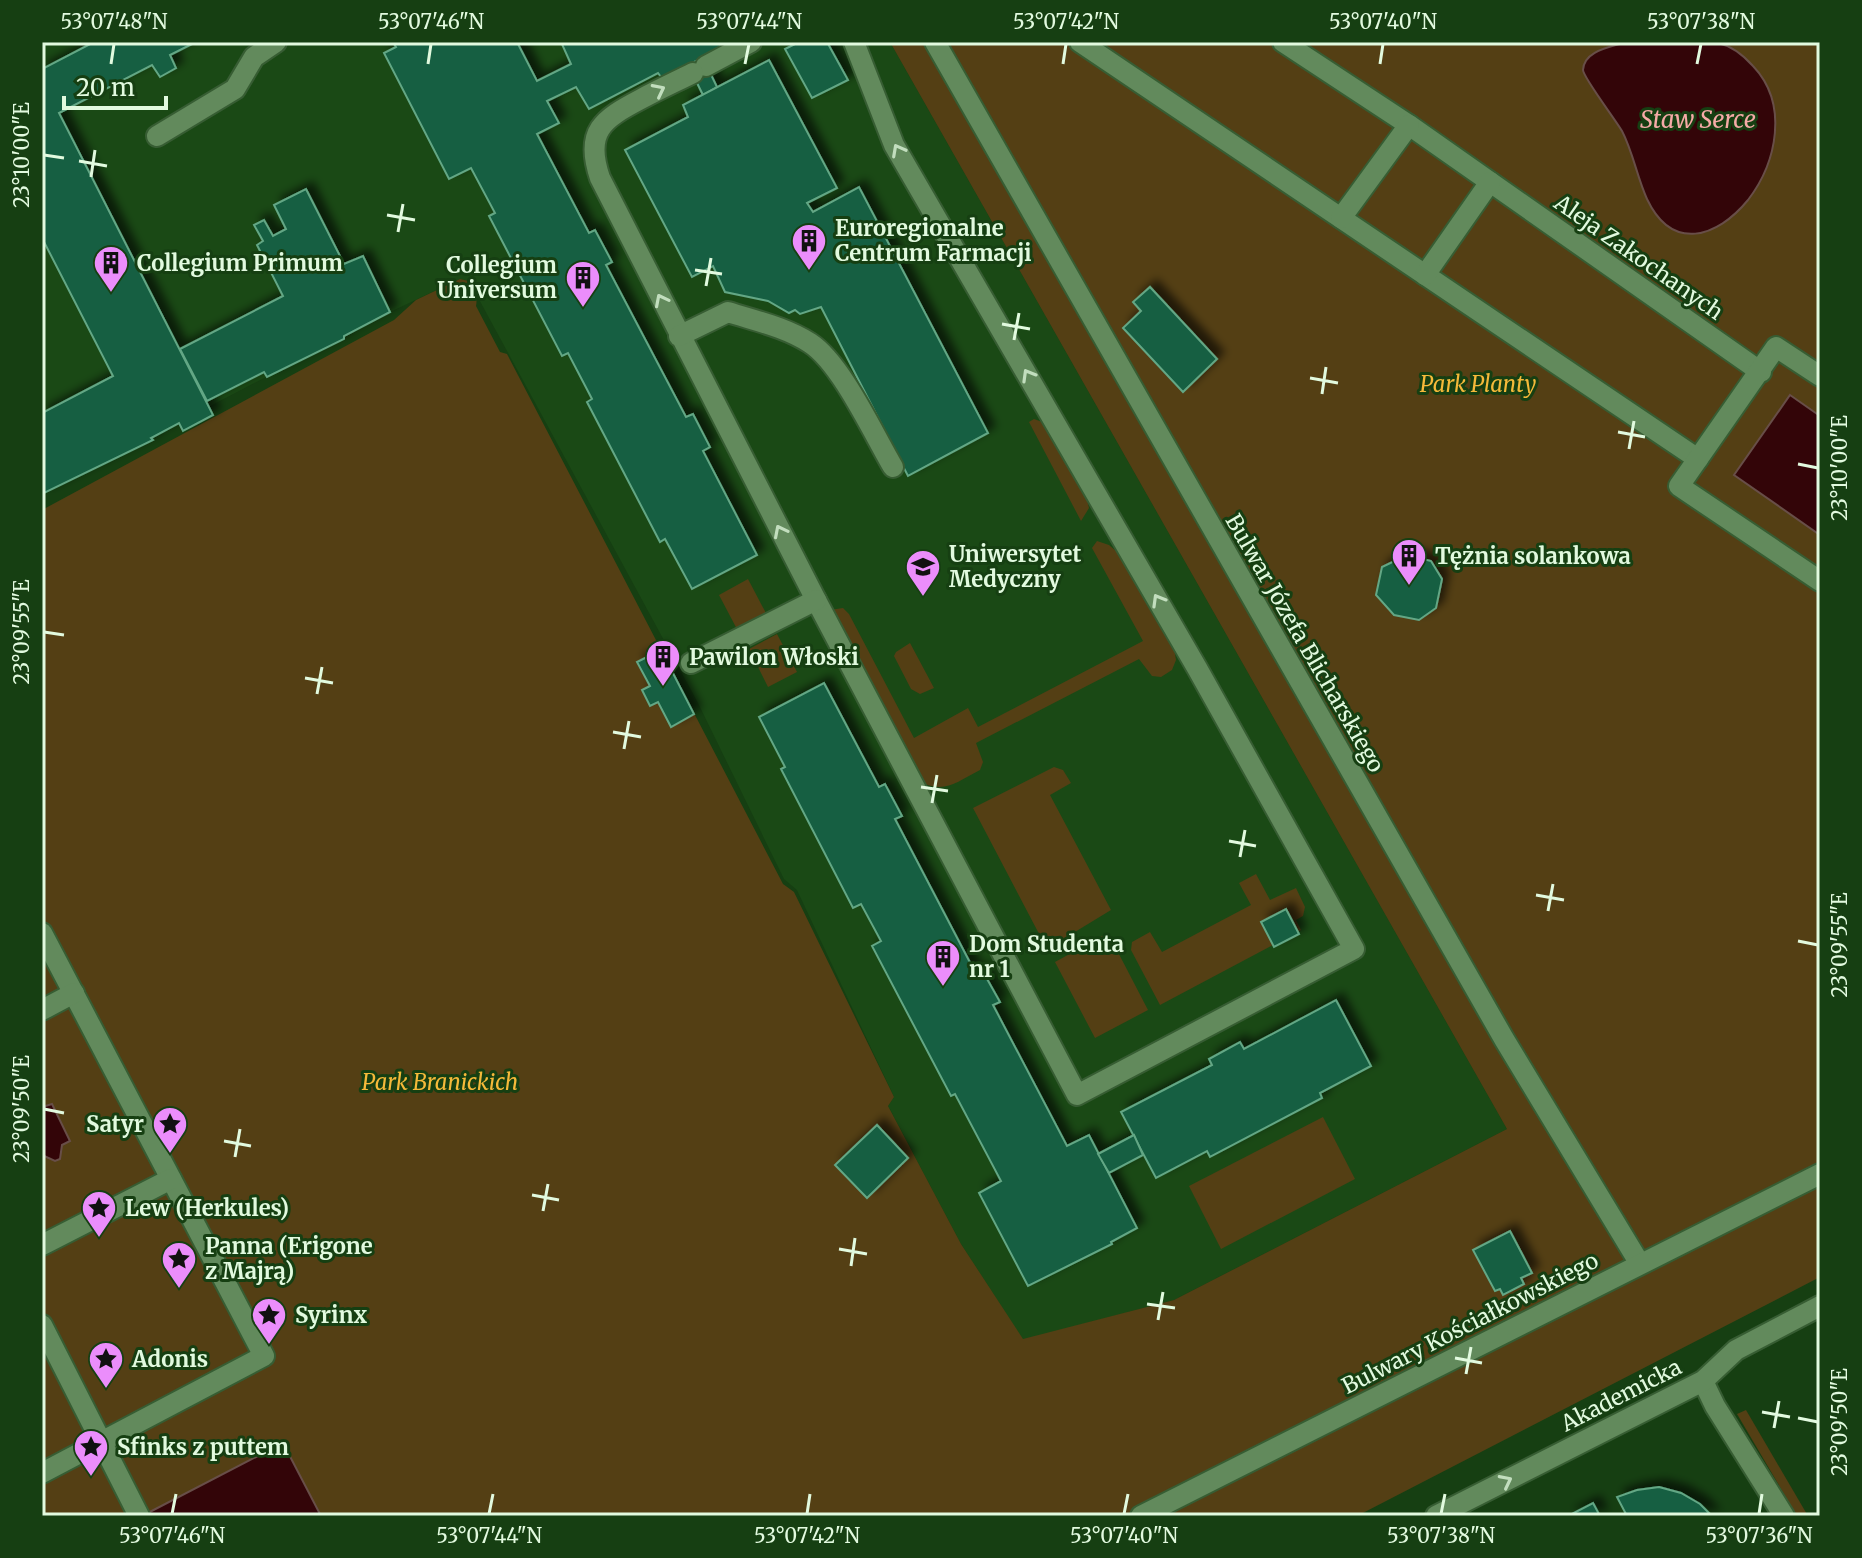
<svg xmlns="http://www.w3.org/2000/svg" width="1862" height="1558" viewBox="0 0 1862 1558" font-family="Merriweather,serif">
<defs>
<filter id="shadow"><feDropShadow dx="7" dy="-7" stdDeviation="4" flood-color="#0009"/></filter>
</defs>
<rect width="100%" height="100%" fill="#163f12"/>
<path fill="#1a4915" d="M42 42H890L1507 1129 1174 1300 1023 1340 961 1244 888 1106 894 1097 797 890 784 879 698 703 469 281 460 279 390 312 42 494Z"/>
<g fill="#543f14">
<path d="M890 42H1820V1277L1357 1516H42V510L394 320 416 300 460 279 469 281C474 290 478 296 476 306L500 352 507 354 783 884 794 892 894 1097 888 1106 961 1244 1023 1339 1174 1300 1507 1129Z"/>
<path d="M1034 419 1045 423 1087 499 1089 508 1081 521 1029 422Z"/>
<path d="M1097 541 1109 545 1122 556 1174 648 1176 660 1172 670 1161 677 1152 676 1139 659 976 743 983 762 980 770C956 782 946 794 920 782L830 610 843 608 849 614 914 738 968 708 978 727 1143 641 1092 548Z"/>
<path d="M748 579 768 617 739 633 719 595Z"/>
<path d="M777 634 797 672 768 687 749 649Z"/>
<path d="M910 643 934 688 920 694 911 689 894 656 896 652Z"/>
<path d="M1054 767 1063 770 1071 783 1050 795 1111 910 1047 949 973 808Z"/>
<path d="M1256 874 1270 900 1296 888 1305 907 1303 916 1296 920 1301 930 1160 1005 1131 950 1132 942 1150 932 1162 952 1251 905 1239 883Z"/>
<path d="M1108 933 1148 1010 1095 1038 1055 962Z"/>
<path d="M1323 1117 1355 1179 1221 1249 1189 1186Z"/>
<path d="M1746 1410 1808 1516H1797L1737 1414Z"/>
</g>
<g fill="#330508" stroke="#684e48" stroke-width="2">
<path d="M1626 42C1649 42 1698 38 1718 43 1732 46 1744 56 1753 66 1789 104 1777 162 1748 200 1717 238 1672 252 1647 199 1637 177 1633 152 1622 131 1615 119 1583 77 1583 70 1584 50 1612 47 1626 42Z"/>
<path d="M1790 395 1820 416V535L1734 475Z"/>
<path d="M52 1104 70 1141 62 1145 60 1159 55 1161 42 1155V1107Z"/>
<path d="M283 1443 321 1516H142Z"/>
</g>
<g fill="#165f42" stroke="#63a785" stroke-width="2" filter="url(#shadow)">
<path d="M94 42H196L170 55 176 68 160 77 152 65 59 113 213 415 183 431 179 423 151 438 153 440 42 494V413L113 376 42 238V69Z"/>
<path d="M393 42H517L537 81 571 64 561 42H719L722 48 686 66 664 81 658 73 589 109 576 87 547 101 559 123 537 134 589 233 595 230 612 262 606 265 686 417 693 414 710 447 703 451 757 555 692 589 665 539 660 542 587 402 592 399 568 353 562 356 489 216 495 213 471 168 449 179 384 53 396 47Z"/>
<path d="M799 42H827L848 80 812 98 785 49Z"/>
<path d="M703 58 717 87 703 95 688 65Z"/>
<path d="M769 60 837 188 807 203 813 212 859 187 988 433 908 476 821 307 800 314 795 310 789 313 768 301 725 292 713 266 692 277 625 150 688 117 683 105Z"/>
<path d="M306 189 344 264 363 256 390 312 344 336V339L267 377 264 372 207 401 180 349 283 296 257 245 263 241 254 225 264 220 273 236 286 229 274 205Z"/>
<path d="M1150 287 1217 359 1183 392 1123 328 1141 311 1133 302Z"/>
<path d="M1407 555 1431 561 1442 579 1436 608 1419 620 1394 615 1376 595 1382 567Z"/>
<path d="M661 650 694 714 671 727 658 702 650 706 642 690 650 686 637 662Z"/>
<path d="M824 683 879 787 885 784 902 816 895 819 976 974 982 970 1000 1002 993 1005 1067 1146 1089 1135 1137 1228 1111 1242 1112 1244 1028 1286 979 1193 1001 1181 955 1094 951 1096 872 946 881 941 861 904 853 908 781 769 785 767 759 717Z"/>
<path d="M1286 909 1299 934 1274 947 1261 922Z"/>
<path d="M1336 1000 1371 1066 1320 1093 1322 1098 1210 1157 1207 1151 1156 1178 1121 1112 1212 1065 1209 1059 1240 1042 1244 1049Z"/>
<path d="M877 1125 908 1158 867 1198 835 1165Z"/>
<path d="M1134 1135 1143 1155 1109 1173 1098 1154Z"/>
<path d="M1510 1231 1532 1273 1521 1278 1524 1284 1503 1295 1500 1289 1495 1291 1473 1250Z"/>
<path d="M1659 1487 1681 1493 1700 1504 1712 1516H1627L1617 1497 1637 1490Z"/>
<path d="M1593 1503 1600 1516H1568Z"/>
</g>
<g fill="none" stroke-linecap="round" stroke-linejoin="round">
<defs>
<g id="minor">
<path d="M935 42 1504 1039 1640 1264"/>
<path d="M1080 42 1698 459"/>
<path d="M1283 42 1409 125 1761 372"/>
<path d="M706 66 751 42"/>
<path d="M693 73C675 82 658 90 641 99 603 119 584 131 600 178L816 600 1077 1095 1354 949 1197 668 894 145 854 42"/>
<path d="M157 136 235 89 254 57 276 42"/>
<path d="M1341 218 1409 125"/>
<path d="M1425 275 1490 182"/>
<path d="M679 336 728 312C756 321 785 327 810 343 841 363 873 433 893 467"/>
<path d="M1820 376 1776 347 1679 486 1820 581"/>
<path d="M691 663 816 600"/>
<path d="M42 933 264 1356 42 1473"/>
<path d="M42 1010 74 993"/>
<path d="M42 1245 171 1179"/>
<path d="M42 1325 139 1516"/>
<path d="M1703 1381 1715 1406 1784 1516"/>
<path d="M1141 1516 1820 1174"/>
<path d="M1436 1516 1703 1381 1736 1350 1820 1306"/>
</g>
</defs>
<use href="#minor" stroke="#375d33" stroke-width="24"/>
<use href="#minor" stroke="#628a5c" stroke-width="20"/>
</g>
<defs><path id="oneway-chevron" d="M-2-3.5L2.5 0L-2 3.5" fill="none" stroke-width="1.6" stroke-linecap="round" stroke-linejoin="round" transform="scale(2)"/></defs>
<g stroke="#c2debe">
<use href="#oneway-chevron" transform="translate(659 90) rotate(-27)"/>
<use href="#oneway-chevron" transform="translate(898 150) rotate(-118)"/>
<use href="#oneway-chevron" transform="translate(661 300) rotate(-117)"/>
<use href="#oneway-chevron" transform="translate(1028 375) rotate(-120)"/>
<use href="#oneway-chevron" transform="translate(780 531) rotate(-117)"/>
<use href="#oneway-chevron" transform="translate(1158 600) rotate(-120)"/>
<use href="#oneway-chevron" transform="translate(1506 1481) rotate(-27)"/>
</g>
<path fill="none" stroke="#e2fadf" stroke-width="3" d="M111 64 114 44M428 64 431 44M745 64 749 44M1063 64 1066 44M1380 64 1383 44M1697 64 1701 44M44 155 64 158M79 161 107 166M91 177 95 150M387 215 415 220M398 232 403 204M695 270 722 274M706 286 711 258M1002 324 1030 329M1014 340 1019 313M1310 378 1338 383M1322 394 1326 367M1618 432 1645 437M1629 449 1634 421M1798 464 1818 468M44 632 64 635M305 678 333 683M317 694 322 667M613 732 641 737M624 749 629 721M921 787 948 791M932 803 937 775M1229 841 1256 846M1240 857 1245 830M1536 895 1564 900M1548 911 1553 884M1798 941 1818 945M44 1109 64 1113M224 1141 251 1146M235 1157 240 1129M532 1195 559 1200M543 1211 548 1184M839 1249 867 1254M851 1266 855 1238M1147 1304 1175 1308M1158 1320 1163 1292M1455 1358 1482 1363M1466 1374 1471 1347M1762 1412 1790 1417M1798 1418 1818 1422M1774 1428 1779 1401M172 1514 176 1494M489 1514 493 1494M807 1514 810 1494M1124 1514 1128 1494M1441 1514 1445 1494M1759 1514 1762 1494"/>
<defs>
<symbol id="building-pin" viewBox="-11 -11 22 30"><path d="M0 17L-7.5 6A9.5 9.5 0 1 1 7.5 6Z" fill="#eb8dfb" stroke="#163f12"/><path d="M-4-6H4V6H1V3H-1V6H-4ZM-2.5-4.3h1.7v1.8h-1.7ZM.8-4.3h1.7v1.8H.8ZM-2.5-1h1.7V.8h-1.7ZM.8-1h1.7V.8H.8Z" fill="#111"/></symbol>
<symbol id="university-pin" viewBox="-11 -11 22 30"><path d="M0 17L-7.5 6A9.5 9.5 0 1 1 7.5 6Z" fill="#eb8dfb" stroke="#163f12"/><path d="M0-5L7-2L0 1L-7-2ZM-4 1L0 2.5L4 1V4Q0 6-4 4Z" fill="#111"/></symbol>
<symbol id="sight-pin" viewBox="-11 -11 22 30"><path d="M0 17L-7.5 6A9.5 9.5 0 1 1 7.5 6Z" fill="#eb8dfb" stroke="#163f12"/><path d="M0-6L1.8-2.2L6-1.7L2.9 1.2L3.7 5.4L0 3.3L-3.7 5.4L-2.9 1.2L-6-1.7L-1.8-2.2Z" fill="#111"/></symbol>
</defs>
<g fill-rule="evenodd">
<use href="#building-pin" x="789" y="221" width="40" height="54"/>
<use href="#building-pin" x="91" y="243" width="40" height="54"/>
<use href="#building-pin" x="563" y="258" width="40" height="54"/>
<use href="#building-pin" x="1389" y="536" width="40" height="54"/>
<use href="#university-pin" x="903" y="547" width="40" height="54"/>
<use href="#building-pin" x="643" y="637" width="40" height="54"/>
<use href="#building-pin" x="923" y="937" width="40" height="54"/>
<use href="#sight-pin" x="150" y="1104" width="40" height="54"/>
<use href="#sight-pin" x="79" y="1188" width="40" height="54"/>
<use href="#sight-pin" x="159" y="1239" width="40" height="54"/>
<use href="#sight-pin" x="249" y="1295" width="40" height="54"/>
<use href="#sight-pin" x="86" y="1339" width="40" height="54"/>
<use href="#sight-pin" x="71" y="1427" width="40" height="54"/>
</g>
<g text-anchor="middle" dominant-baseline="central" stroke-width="6" stroke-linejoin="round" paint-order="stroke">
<g font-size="22" font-weight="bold" fill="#e2fadf" stroke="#163f12" text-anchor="start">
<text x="835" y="228">Euroregionalne<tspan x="835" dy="25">Centrum Farmacji</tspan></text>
<text x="137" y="263">Collegium Primum</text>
<text x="557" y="265" text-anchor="end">Collegium<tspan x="557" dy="25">Universum</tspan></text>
<text x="949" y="554">Uniwersytet<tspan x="949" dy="25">Medyczny</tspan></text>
<text x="1435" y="556">Tężnia solankowa</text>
<text x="689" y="657">Pawilon Włoski</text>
<text x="969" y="944">Dom Studenta<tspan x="969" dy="25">nr 1</tspan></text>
<text x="144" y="1124" text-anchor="end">Satyr</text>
<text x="125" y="1208">Lew (Herkules)</text>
<text x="205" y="1246">Panna (Erigone<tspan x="205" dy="25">z Majrą)</tspan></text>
<text x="295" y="1315">Syrinx</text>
<text x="132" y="1359">Adonis</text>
<text x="117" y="1447">Sfinks z puttem</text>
</g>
<g font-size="22" fill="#e2fadf" stroke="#163f12">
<text transform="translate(1639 257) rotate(35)">Aleja Zakochanych</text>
<text transform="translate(1305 643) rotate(60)">Bulwar Józefa Blicharskiego</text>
<text transform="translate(1470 1323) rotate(-27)">Bulwary Kościałkowskiego</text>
<text transform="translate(1621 1395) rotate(-27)">Akademicka</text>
</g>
<g font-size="22" font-style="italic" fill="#f5b93a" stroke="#163f12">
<text x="1478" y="384">Park Planty</text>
<text x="440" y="1082">Park Branickich</text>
</g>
<g font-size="24" font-style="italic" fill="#f6aaa7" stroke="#163f12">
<text x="1698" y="119">Staw Serce</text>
</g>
</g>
<rect width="1862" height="1558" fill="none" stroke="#163f12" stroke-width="88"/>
<path d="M64 96v12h102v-12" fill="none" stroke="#e2fadf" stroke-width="4"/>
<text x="76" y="96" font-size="24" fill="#e2fadf" stroke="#163f12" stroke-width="6" paint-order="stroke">20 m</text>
<rect x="44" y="44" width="1774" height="1470" fill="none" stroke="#e2fadf" stroke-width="3"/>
<g font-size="20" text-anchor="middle" fill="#e2fadf">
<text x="114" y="29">53°07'48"N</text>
<text x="431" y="29">53°07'46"N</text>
<text x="749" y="29">53°07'44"N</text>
<text x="1066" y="29">53°07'42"N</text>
<text x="1383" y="29">53°07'40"N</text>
<text x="1701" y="29">53°07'38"N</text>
<text transform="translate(22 155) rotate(-90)" y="7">23°10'00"E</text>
<text transform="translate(1840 468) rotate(-90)" y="7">23°10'00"E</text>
<text transform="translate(22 632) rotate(-90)" y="7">23°09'55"E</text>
<text transform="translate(1840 945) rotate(-90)" y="7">23°09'55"E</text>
<text transform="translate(22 1109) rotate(-90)" y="7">23°09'50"E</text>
<text transform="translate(1840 1422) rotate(-90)" y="7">23°09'50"E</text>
<text x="172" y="1543">53°07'46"N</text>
<text x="489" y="1543">53°07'44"N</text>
<text x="807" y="1543">53°07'42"N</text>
<text x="1124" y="1543">53°07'40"N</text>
<text x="1441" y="1543">53°07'38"N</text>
<text x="1759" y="1543">53°07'36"N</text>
</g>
</svg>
